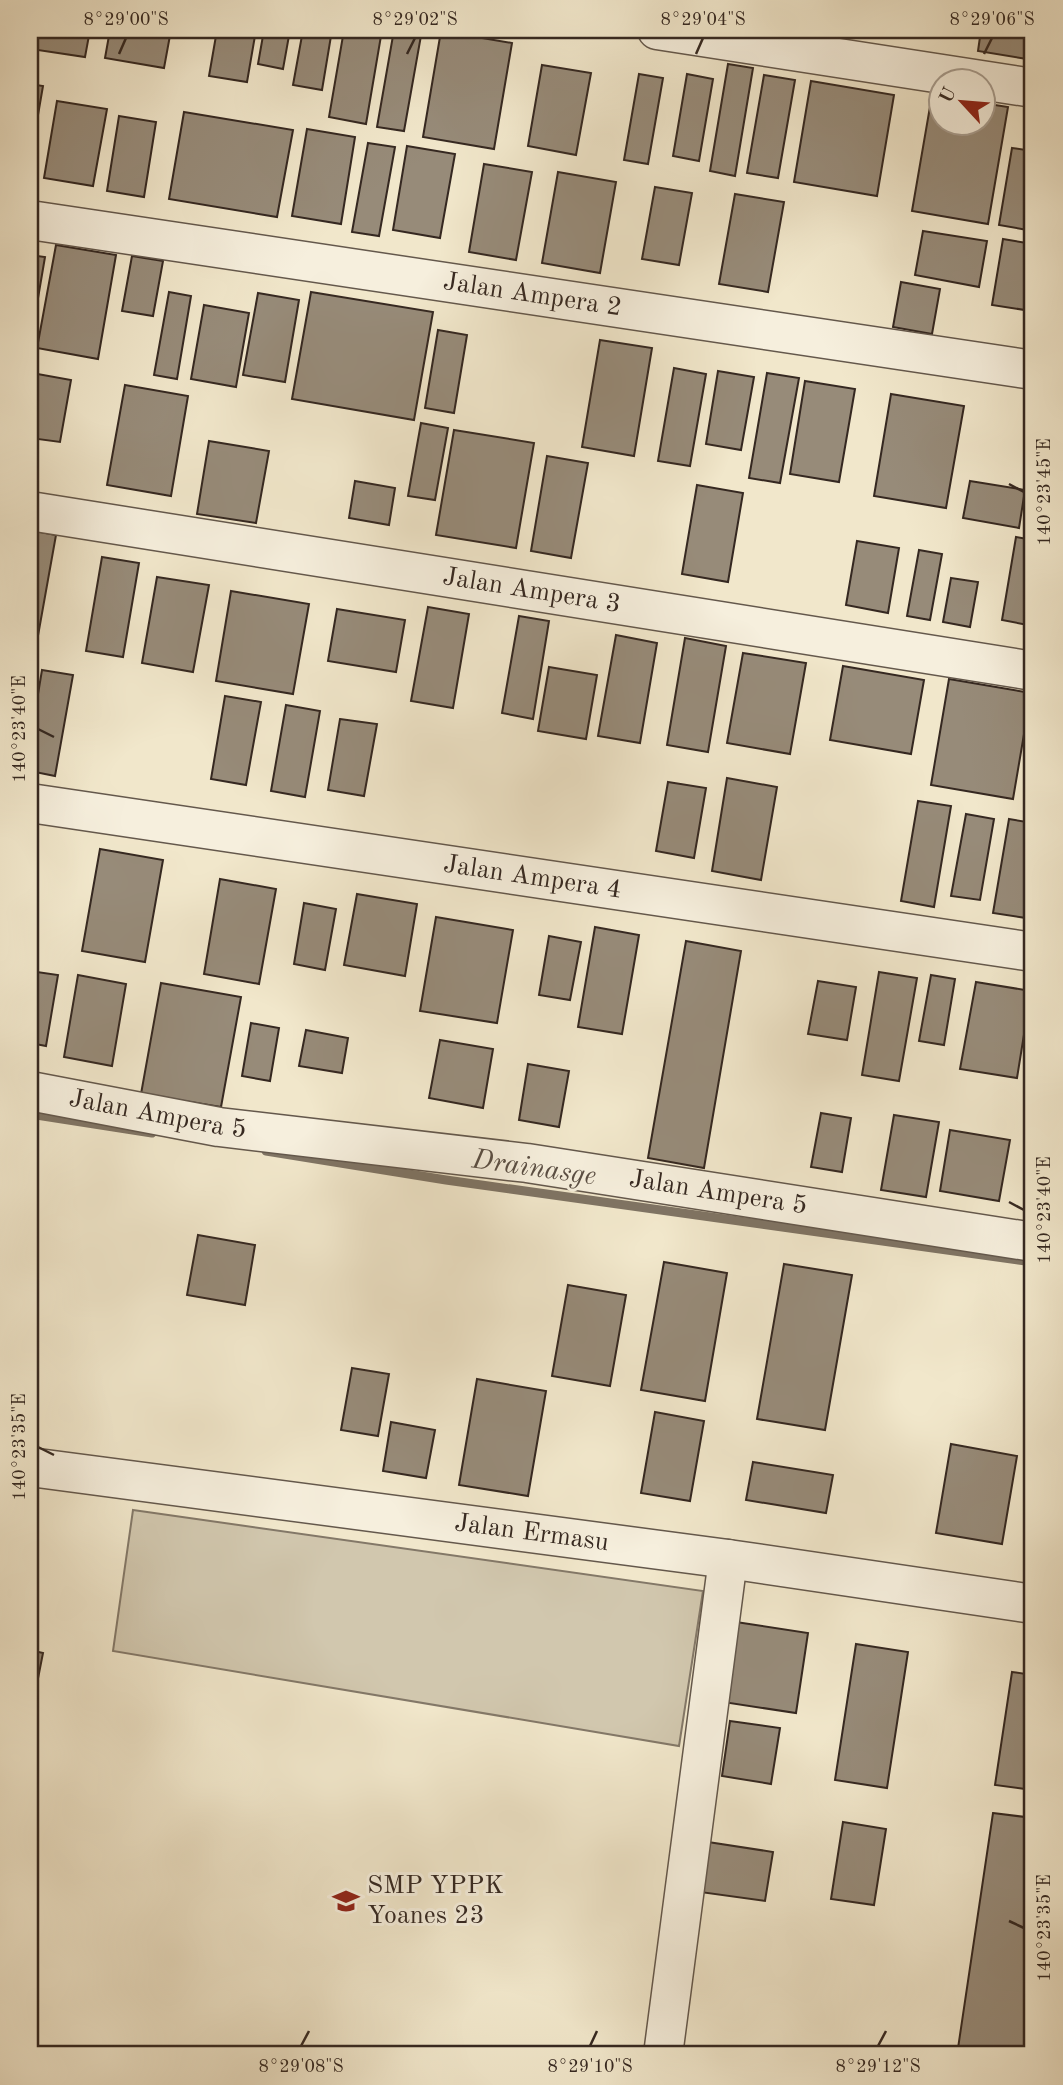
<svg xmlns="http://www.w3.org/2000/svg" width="1063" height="2085" viewBox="0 0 1063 2085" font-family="'Old Standard TT',serif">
<rect width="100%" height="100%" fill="#f1e7cb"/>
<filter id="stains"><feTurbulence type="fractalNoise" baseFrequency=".00286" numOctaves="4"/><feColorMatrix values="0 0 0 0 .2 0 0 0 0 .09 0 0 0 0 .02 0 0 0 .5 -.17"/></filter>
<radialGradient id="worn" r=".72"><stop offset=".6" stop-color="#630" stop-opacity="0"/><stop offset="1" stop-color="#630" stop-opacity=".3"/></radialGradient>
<path fill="#d1c7ae" stroke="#837868" stroke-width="2" d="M133 1510 703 1591 679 1746 113 1651Z"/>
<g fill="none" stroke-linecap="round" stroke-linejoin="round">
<g stroke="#7f7464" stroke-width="9">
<path d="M30 1114 152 1133"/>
<path d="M266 1151 446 1180 1033 1262"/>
</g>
</g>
<g fill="#978b79" stroke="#352821" stroke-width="2">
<path d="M34 30H90L85 57 31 49Z"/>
<path d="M110 30H171L164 68 105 58Z"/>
<path d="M217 30H256L247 82 209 76Z"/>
<path d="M264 30H290L283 69 258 64Z"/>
<path d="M303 30H332L322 90 293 85Z"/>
<path d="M344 30H382L366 124 329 117Z"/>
<path d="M394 30H422L404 131 377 127Z"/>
<path d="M981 30H1033V60L978 51Z"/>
<path d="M441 31 512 43 494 149 423 137Z"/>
<path d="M728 64 753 68 735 176 710 171Z"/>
<path d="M542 65 591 73 576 155 528 146Z"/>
<path d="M639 74 663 78 648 164 624 160Z"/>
<path d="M687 74 713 79 699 161 673 156Z"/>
<path d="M764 75 795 80 778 178 747 173Z"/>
<path d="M811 81 894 95 877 196 794 182Z"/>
<path d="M30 84 43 86 30 161Z"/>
<path d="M932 95 940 96V122H982V103L1008 107 988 224 912 211Z"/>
<path d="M57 101 107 109 93 186 44 178Z"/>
<path d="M184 112 293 130 277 217 169 199Z"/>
<path d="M119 116 156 122 144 197 107 191Z"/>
<path d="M307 129 355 137 341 224 292 216Z"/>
<path d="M368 143 395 147 379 236 352 232Z"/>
<path d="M407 146 455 154 440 238 393 230Z"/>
<path d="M1012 148 1033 151V231L999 225Z"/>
<path d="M484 164 532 172 516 260 469 252Z"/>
<path d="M558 172 616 182 600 273 542 263Z"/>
<path d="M655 187 692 193 679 265 642 259Z"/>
<path d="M735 194 784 202 768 292 719 284Z"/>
<path d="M923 231 987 241 979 287 915 275Z"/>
<path d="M1003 239 1033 244 1025 310 992 305Z"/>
<path d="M56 245 116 255 98 359 37 348Z"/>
<path d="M30 255 45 257 30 345Z"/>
<path d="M132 256 163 261 153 316 122 311Z"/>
<path d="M901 282 940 289 932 334 893 327Z"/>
<path d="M169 292 191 296 177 379 154 375Z"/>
<path d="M311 292 433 312 414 420 292 399Z"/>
<path d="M258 293 299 300 285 382 243 375Z"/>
<path d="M204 305 249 313 236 387 191 379Z"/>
<path d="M438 330 467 335 454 413 425 408Z"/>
<path d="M600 340 652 348 634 456 582 447Z"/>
<path d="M674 368 706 374 690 466 658 461Z"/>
<path d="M718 371 754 377 741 450 706 444Z"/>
<path d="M32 373 71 380 60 442 30 438Z"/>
<path d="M767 373 799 378 780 483 749 478Z"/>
<path d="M805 381 855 389 839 482 790 474Z"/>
<path d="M125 385 188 396 171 496 107 485Z"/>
<path d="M891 394 964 406 946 508 874 496Z"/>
<path d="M421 423 448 428 435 500 408 496Z"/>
<path d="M454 430 534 443 516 548 436 535Z"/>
<path d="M209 441 269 451 256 523 197 514Z"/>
<path d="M547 456 588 463 571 558 531 551Z"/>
<path d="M355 481 395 488 389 525 349 518Z"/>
<path d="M970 481 1025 490 1019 528 963 518Z"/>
<path d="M697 485 743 493 728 582 682 574Z"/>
<path d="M30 530 56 535 34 658 30 657Z"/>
<path d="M1016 537 1033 540V626L1002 620Z"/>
<path d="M857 541 899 548 888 613 846 605Z"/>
<path d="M919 550 942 554 930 620 907 616Z"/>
<path d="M102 557 139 563 123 657 86 651Z"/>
<path d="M157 577 209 585 193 672 142 663Z"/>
<path d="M951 578 978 582 970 627 943 622Z"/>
<path d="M231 591 309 604 293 694 216 681Z"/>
<path d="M428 607 469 614 453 708 411 701Z"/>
<path d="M337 609 405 620 396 672 328 661Z"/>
<path d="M519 616 549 621 533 719 502 713Z"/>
<path d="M616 635 657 643 640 743 598 736Z"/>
<path d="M685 638 726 646 708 752 667 745Z"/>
<path d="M743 653 806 663 790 754 727 743Z"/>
<path d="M843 666 924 680 911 754 830 740Z"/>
<path d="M549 667 597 675 586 739 538 731Z"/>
<path d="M42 670 73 675 55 776 30 771V742Z"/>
<path d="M949 679 1031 693 1013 799 931 785Z"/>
<path d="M225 696 261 702 246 785 211 779Z"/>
<path d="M286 705 320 711 305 797 271 791Z"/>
<path d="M340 719 377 724 364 796 328 790Z"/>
<path d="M727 778 777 787 761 880 712 871Z"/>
<path d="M668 782 706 788 694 858 656 851Z"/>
<path d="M918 801 951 806 934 907 901 901Z"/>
<path d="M966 814 994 819 980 900 951 896Z"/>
<path d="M1009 819 1033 823V878L1026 918 993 913Z"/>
<path d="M100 849 163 860 145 962 82 951Z"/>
<path d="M220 879 276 889 259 984 204 974Z"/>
<path d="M357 894 417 904 405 976 344 965Z"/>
<path d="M304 903 336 909 325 970 294 964Z"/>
<path d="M436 917 513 930 497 1023 420 1011Z"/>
<path d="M595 927 639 935 622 1034 578 1027Z"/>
<path d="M549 936 581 942 570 1000 539 995Z"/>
<path d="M686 941 741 951 704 1168 648 1158Z"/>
<path d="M30 971 58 975 46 1046 30 1043Z"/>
<path d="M879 972 917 978 899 1081 862 1075Z"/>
<path d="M78 975 126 984 112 1066 64 1057Z"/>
<path d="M931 975 955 979 944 1045 919 1041Z"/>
<path d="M818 981 856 987 847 1040 808 1034Z"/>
<path d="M976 982 1031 991 1017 1078 960 1069Z"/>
<path d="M161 983 241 997 221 1107 141 1094Z"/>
<path d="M251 1023 279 1028 270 1081 242 1076Z"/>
<path d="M306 1030 348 1038 342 1073 299 1066Z"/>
<path d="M440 1040 493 1049 483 1108 429 1098Z"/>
<path d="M528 1064 569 1071 559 1127 519 1120Z"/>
<path d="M821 1113 851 1118 842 1172 811 1167Z"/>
<path d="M894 1115 939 1122 926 1197 881 1190Z"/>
<path d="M950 1130 1010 1140 999 1201 940 1191Z"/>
<path d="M198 1235 255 1245 245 1305 187 1295Z"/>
<path d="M664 1262 727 1273 705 1401 641 1390Z"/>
<path d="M784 1264 852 1275 825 1430 757 1419Z"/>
<path d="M568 1285 626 1295 610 1386 552 1376Z"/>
<path d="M352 1368 389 1374 378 1436 341 1430Z"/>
<path d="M477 1379 546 1391 528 1496 459 1485Z"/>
<path d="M655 1412 704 1421 690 1501 641 1493Z"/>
<path d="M391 1422 435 1430 426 1478 383 1471Z"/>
<path d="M951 1444 1017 1456 1002 1544 936 1533Z"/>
<path d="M753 1462 833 1475 826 1513 746 1500Z"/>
<path d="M736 1622 808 1633 796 1713 723 1702Z"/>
<path d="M856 1644 908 1652 887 1788 835 1780Z"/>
<path d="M30 1650 43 1653 30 1719Z"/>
<path d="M1012 1672 1033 1675V1790L995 1785Z"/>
<path d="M730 1721 780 1728 771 1784 722 1776Z"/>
<path d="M993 1813 1033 1818V2055H957Z"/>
<path d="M843 1822 886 1829 874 1905 831 1899Z"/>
<path d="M708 1842 773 1852 765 1901 700 1892Z"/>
</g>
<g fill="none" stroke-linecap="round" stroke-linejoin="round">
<defs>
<g id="minor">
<path d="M657 30 1033 88"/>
<path id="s1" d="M30 220 1033 370"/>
<path id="s2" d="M30 511 1033 671"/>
<path id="s3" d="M30 803 1033 952"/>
<path id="s4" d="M30 1091 219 1127 527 1163 1033 1242"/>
<path id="s5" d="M30 1467 728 1559 1033 1604"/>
<path d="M663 2055 728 1559"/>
</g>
</defs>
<use href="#minor" stroke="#64584c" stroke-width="41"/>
<use href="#minor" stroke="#f6efdd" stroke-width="38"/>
</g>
<path fill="none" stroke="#352821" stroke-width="2.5" d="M119 54 126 38M407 54 415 38M696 54 703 38M984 54 992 38M1009 484 1024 492M38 729 54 737M1009 1202 1024 1210M38 1447 54 1455M1009 1921 1024 1928M301 2046 309 2031M590 2046 597 2031M878 2046 886 2031"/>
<defs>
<symbol id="school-bare" viewBox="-9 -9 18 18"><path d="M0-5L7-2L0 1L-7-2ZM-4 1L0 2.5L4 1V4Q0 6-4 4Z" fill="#8f2418" stroke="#f6efdd" stroke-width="2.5" paint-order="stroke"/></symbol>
</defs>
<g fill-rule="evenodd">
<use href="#school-bare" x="327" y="1882" width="38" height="38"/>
</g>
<g text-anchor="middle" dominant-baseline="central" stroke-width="6" stroke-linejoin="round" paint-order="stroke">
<g font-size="26" fill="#352821" stroke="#f6efdd">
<text stroke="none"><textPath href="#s1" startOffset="508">Jalan Ampera 2</textPath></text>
<text stroke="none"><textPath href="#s2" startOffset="508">Jalan Ampera 3</textPath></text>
<text stroke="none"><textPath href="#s3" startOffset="508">Jalan Ampera 4</textPath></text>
<text stroke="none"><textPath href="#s4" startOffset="130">Jalan Ampera 5</textPath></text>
<text stroke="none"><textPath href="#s4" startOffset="696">Jalan Ampera 5</textPath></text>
<text stroke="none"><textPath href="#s5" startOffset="506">Jalan Ermasu</textPath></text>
</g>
<g font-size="26" fill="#352821" stroke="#f6efdd" text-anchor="start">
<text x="367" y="1886">SMP YPPK<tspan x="367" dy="30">Yoanes 23</tspan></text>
</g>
<g font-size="28" font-style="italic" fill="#5a4e43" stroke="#f6efdd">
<text transform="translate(534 1169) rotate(8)">Drainasge</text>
</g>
</g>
<rect width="1063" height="2085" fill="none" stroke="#f1e7cb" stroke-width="77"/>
<g transform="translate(962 102) rotate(296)"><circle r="33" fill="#f6efdd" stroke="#a99f92" stroke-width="2"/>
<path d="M0-5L12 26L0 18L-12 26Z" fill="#8f2418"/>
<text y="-10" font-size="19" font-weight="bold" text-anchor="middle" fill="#352821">U</text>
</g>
<rect x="38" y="38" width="986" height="2008" fill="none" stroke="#352821" stroke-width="2.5"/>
<g font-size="18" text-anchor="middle" fill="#352821">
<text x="126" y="25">8°29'00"S</text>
<text x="415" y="25">8°29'02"S</text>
<text x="703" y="25">8°29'04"S</text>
<text x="992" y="25">8°29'06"S</text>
<text transform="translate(1044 492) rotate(-90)" y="6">140°23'45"E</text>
<text transform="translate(19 729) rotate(-90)" y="6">140°23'40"E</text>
<text transform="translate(1044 1210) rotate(-90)" y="6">140°23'40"E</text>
<text transform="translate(19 1447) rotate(-90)" y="6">140°23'35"E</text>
<text transform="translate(1044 1928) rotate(-90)" y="6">140°23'35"E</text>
<text x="301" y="2072">8°29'08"S</text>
<text x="590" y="2072">8°29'10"S</text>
<text x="878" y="2072">8°29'12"S</text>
</g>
<rect width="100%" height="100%" filter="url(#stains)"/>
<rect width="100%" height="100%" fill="url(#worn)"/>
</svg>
